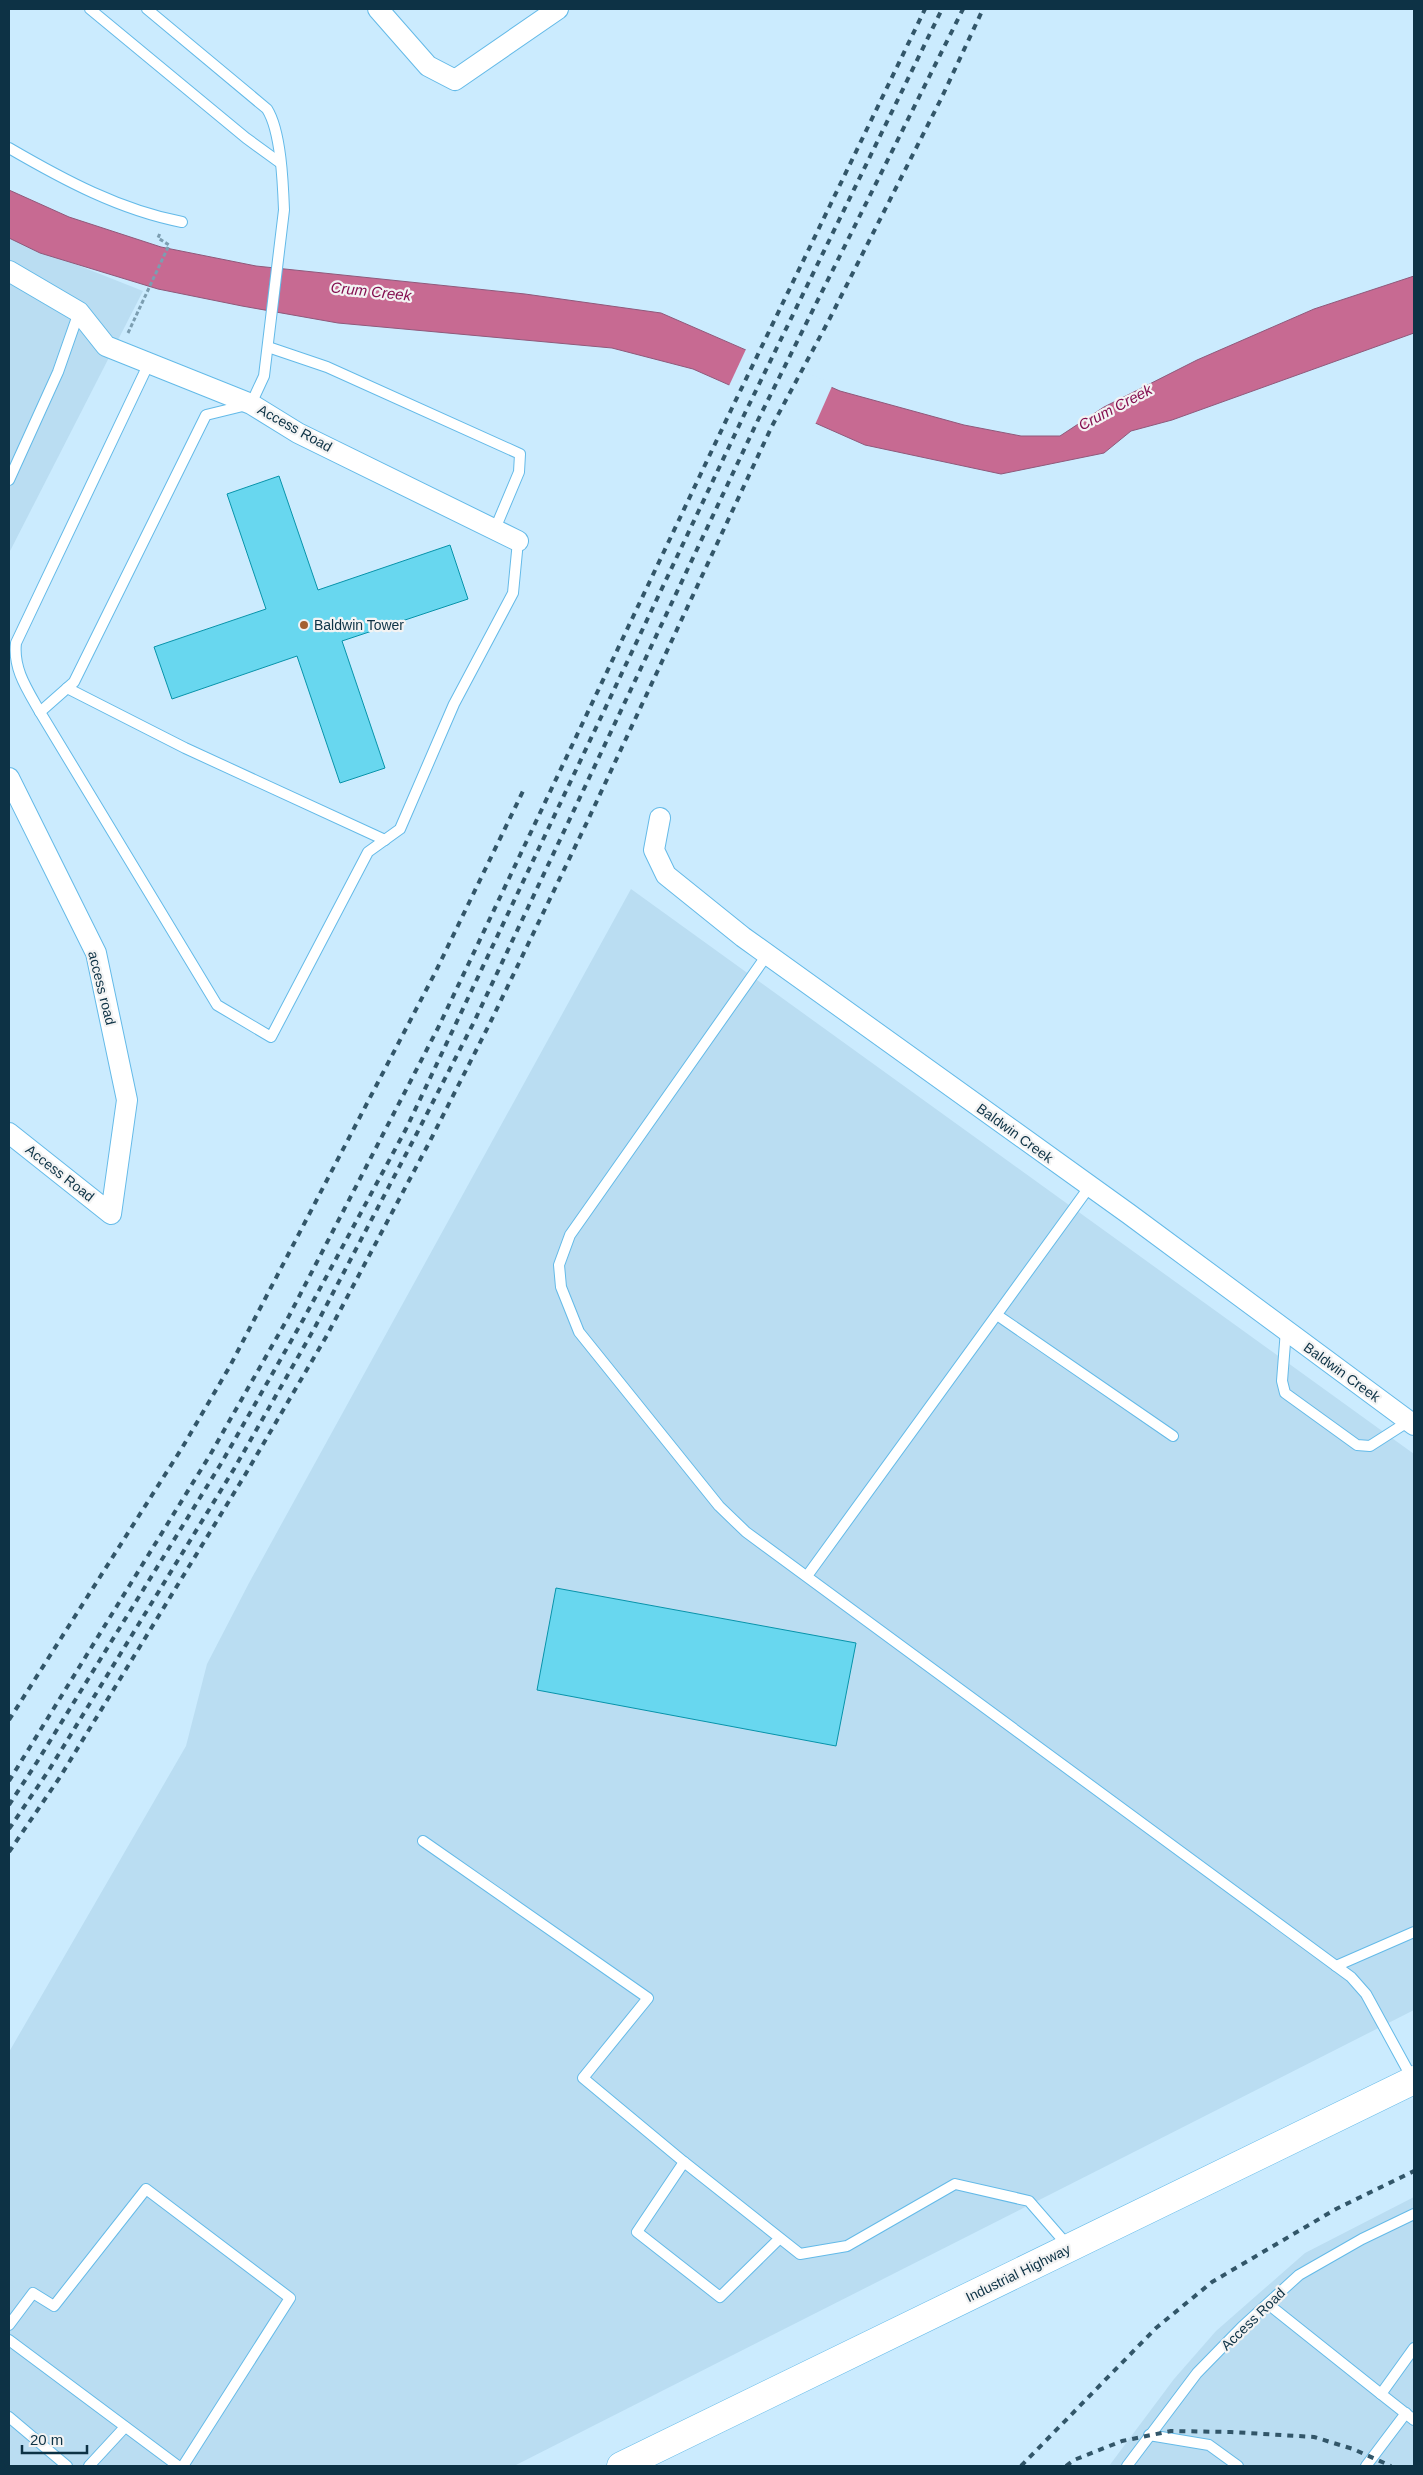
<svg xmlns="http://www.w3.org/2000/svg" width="1423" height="2475" viewBox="0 0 1423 2475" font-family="Helvetica,sans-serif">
<rect width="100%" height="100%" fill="#cbebfe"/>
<g fill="#baddf2">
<path d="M9 238 143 291 9 553Z"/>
<path d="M631 889 1414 1454V2010L514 2466H9V2052L186 1746 207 1664 249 1583Z"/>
<path d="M1414 2197V2466H1109L1174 2379 1216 2331 1305 2253Z"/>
</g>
<path fill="#c76a92" stroke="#8f597b" d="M9 190 69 217 161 247 256 266 525 294 661 313 840 391 964 425 1021 436H1060L1104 407 1197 360 1314 309 1414 276V333L1172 420 1131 431 1104 453 1001 474 865 445 693 369 612 348 338 323 242 306 158 289 40 253 9 238Z"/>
<path fill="#cbebfe" d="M747 347 833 384 814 427 728 388Z"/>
<g fill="#68d7ef" stroke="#0793aa">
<path d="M279 476 318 590 450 545 468 599 342 641 385 768 340 783 297 656 172 699 154 647 266 609 227 494Z"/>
<path d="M556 1588 856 1643 836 1746 537 1690Z"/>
</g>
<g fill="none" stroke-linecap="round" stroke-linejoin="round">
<defs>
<g id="lane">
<path d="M90 9 246 138 279 162"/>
<path d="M147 9 267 109C281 131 283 183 284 210L264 376 251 404 206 415 74 682 40 712 217 1005 271 1037 368 852 400 829 454 704 513 593 518 541"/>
<path d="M9 148C64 180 120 210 182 222"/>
<path d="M268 347 327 367 520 454 519 472 495 529"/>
<path d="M9 480 58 372 79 312"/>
<path d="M67 688 185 748 385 840"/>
<path d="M40 712C27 689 13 669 16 643L149 363"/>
<path d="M767 955 570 1235 559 1265 561 1287 579 1332 719 1506 746 1532 1351 1977 1366 1994 1413 2080"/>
<path d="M997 1315 1173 1436"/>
<path d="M1286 1330 1282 1381 1285 1393 1357 1445 1370 1446 1409 1421"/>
<path d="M807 1576 1090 1186"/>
<path d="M423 1841 648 1998 583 2078 684 2162"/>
<path d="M1336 1966 1414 1932"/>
<path d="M780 2238 720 2297 637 2232 684 2162 800 2254 847 2246 955 2184 1029 2201 1069 2247"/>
<path d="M1268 2304 1381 2394"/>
<path d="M9 2325 33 2293 54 2306 146 2189 290 2298 183 2466"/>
<path d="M9 2340 178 2466"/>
<path d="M1414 2348 1381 2394 1414 2420"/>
<path d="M9 2417 67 2466"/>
<path d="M1149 2435 1209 2445 1238 2466"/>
<path d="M89 2466 125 2427"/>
<path d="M1127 2466 1197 2373 1242 2327 1299 2275 1362 2239 1414 2214"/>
<path d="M1366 2466 1406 2413"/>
</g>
<g id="street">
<path d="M378 9 428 66 455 80 558 9"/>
<path d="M9 271 79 312 106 346 251 404 298 433 518 541"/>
<path d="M9 778 96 953 127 1100 111 1214 9 1133"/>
<path d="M660 818 654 850 666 875 743 937 1129 1214 1414 1425"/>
</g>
<path id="primary" d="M621 2466 1414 2080"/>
</defs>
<use href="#lane" stroke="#64bae8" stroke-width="12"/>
<use href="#street" stroke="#64bae8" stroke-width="22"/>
<use href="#primary" stroke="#64bae8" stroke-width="29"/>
<path stroke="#7c9eb1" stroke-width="3" stroke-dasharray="4 2.5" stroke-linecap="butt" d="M128 333 169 245 158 238 160 233"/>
<use href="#lane" stroke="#fff" stroke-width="10"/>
<use href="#street" stroke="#fff" stroke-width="20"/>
<use href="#primary" stroke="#fff" stroke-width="28"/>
<g stroke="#325669" stroke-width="4" stroke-dasharray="6 6" stroke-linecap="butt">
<path d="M9 1720 182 1448 230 1366 435 973 525 787"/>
<path d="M9 1781 210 1455 289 1316 439 1026 732 408 925 9"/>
<path d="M9 1805 37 1762 222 1462 303 1320 406 1129 745 413 942 9"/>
<path d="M9 1829 49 1770 234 1469 314 1329 416 1135 474 1022 758 420 963 9"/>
<path d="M9 1852 60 1777 245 1475 326 1337 430 1141 490 1023 588 820 772 426 829 320 941 99 983 9"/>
<path d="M1021 2466 1156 2328 1212 2282 1336 2209 1414 2171"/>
<path d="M1066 2466 1074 2460 1122 2441 1171 2431 1231 2432 1314 2437 1353 2449 1391 2466"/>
</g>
</g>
<circle fill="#a56131" stroke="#f3f3f3" stroke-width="2" cx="304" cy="625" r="5"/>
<g text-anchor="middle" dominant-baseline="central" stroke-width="4.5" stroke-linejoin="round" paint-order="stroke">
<g font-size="14" fill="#0d3245" stroke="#f3f3f3">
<text transform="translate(295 428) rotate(29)">Access Road</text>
<text transform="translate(102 988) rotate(76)">access road</text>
<text transform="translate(1015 1133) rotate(36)">Baldwin Creek</text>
<text transform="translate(60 1173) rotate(38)">Access Road</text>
<text transform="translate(1342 1372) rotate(36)">Baldwin Creek</text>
<text transform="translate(1018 2273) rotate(-26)">Industrial Highway</text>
<text transform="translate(1253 2319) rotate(-44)">Access Road</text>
</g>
<g font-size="14" fill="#0d3245" stroke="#f3f3f3" text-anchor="start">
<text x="314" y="625">Baldwin Tower</text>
</g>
<g font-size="15" font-style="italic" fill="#840f50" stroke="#f3f3f3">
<text transform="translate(371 291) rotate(6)">Crum Creek</text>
<text transform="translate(1115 407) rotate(-28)">Crum Creek</text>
</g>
</g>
<rect width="1423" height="2475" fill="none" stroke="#0d3245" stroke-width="20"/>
<path d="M22 2445v8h65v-8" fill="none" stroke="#0d3245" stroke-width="2.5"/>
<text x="30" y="2445" font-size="15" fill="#0d3245" stroke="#f3f3f3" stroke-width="4" paint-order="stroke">20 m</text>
</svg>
